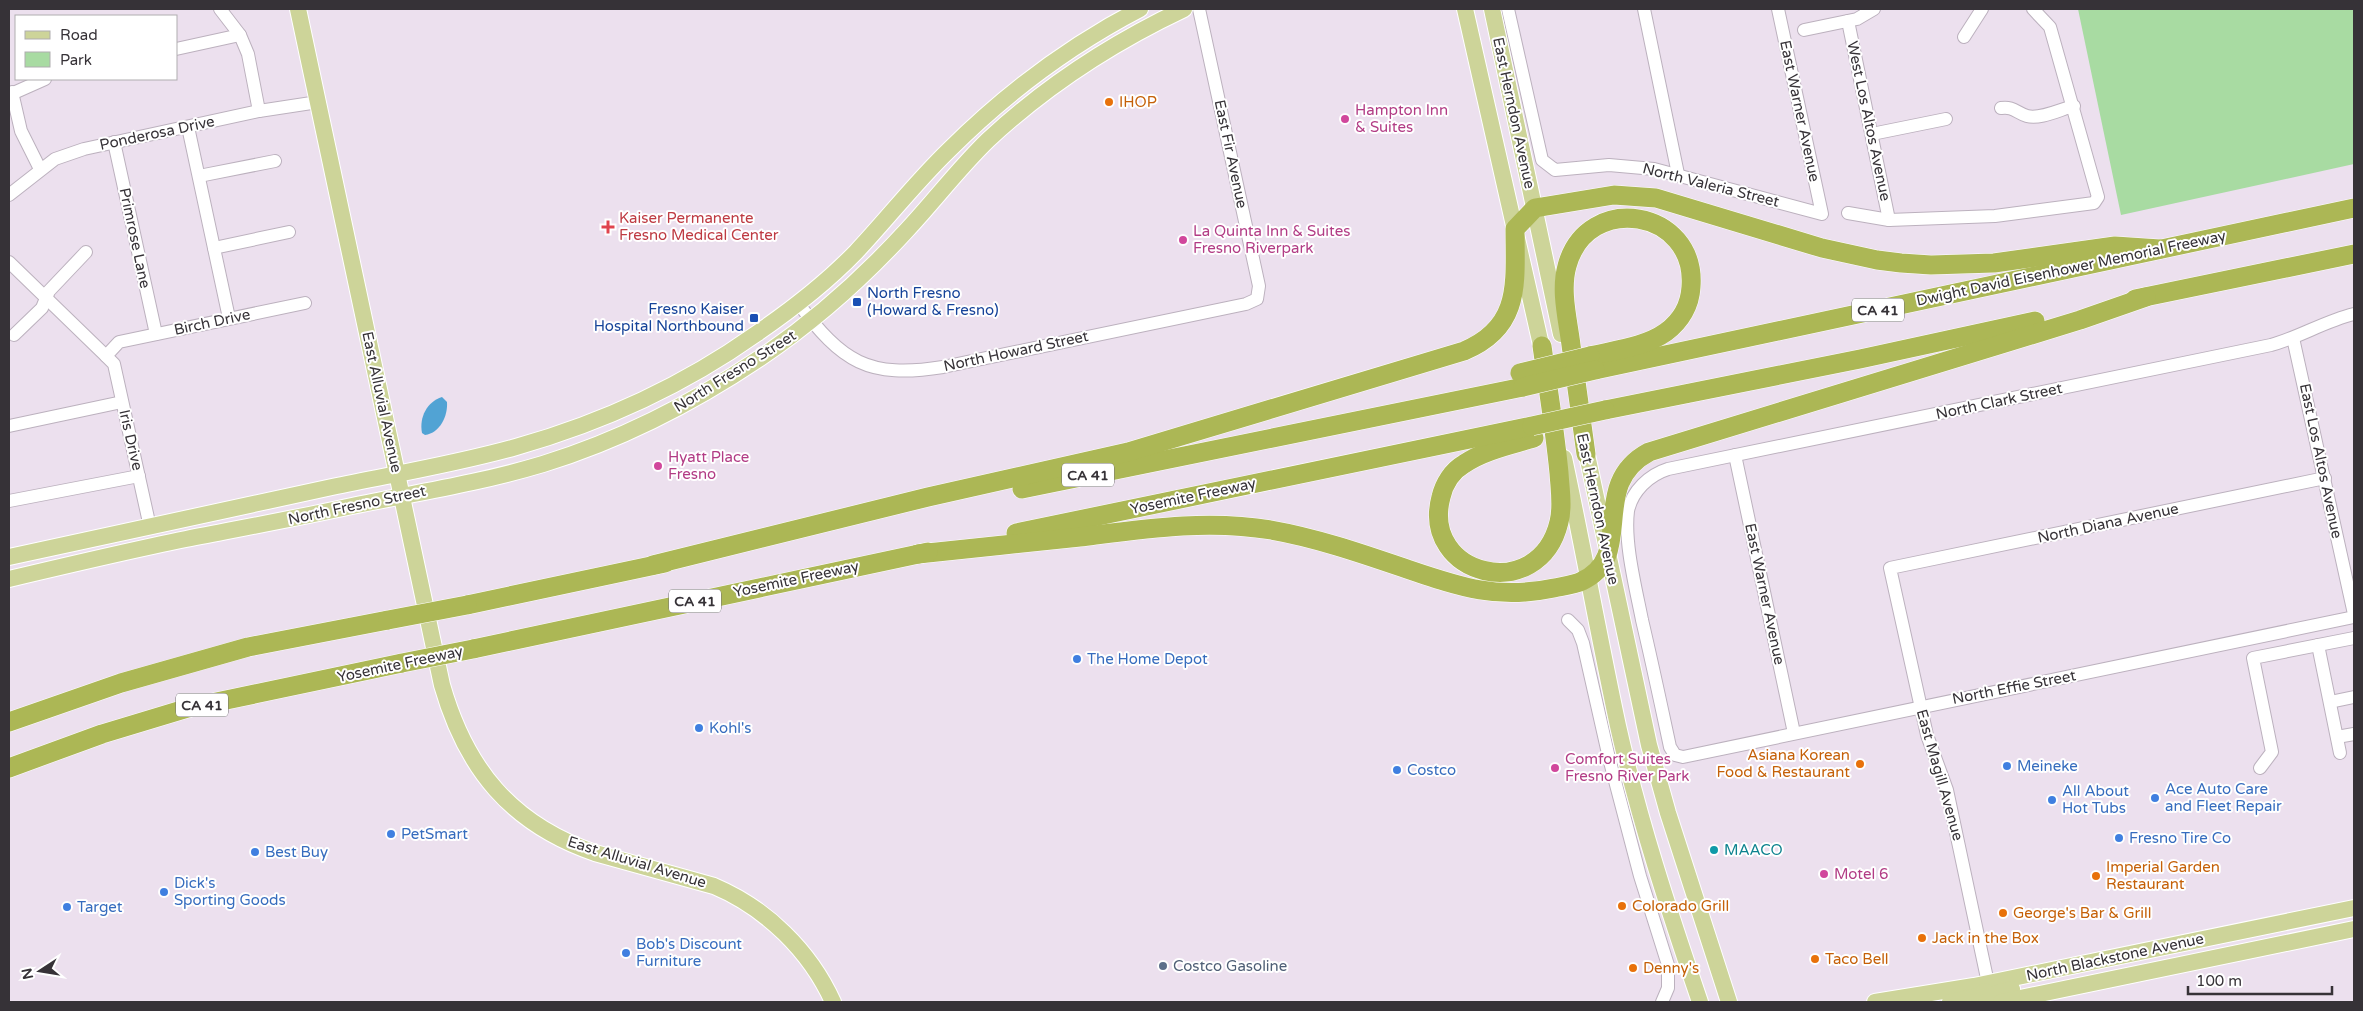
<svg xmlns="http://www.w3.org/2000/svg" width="2363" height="1011" viewBox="0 0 2363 1011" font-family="'Varela Round',sans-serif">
<rect width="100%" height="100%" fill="#ece0ee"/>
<path fill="#a8dba2" d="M2078 9H2354V164L2121 215Z"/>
<path fill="#51a3d4" d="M442 397 447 402C448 416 440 433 425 435L422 433C419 417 427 402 442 397Z"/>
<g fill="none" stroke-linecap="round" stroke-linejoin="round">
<defs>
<g id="minor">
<path d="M220 9 240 35 248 54 259 111"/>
<path d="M1508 9 1542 160 1555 170 1609 165 1654 169 1822 214 1778 9"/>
<path d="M1644 9 1678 174"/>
<path d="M1848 21 1889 220"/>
<path d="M1804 30 1857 19 1874 9"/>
<path d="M1964 37 1982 9"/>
<path d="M176 49 240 35"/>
<path d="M12 92 21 131 40 169"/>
<path d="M9 95 45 79"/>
<path d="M2001 108C2013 106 2017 113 2027 116 2040 120 2061 109 2074 106"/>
<path d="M188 127 229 318"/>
<path d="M1872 134 1946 119"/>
<path d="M114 142 156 334"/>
<path d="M199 176 275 161"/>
<path d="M9 195 55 159 84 149 259 111 318 102"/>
<path d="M1848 213 1889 220 1995 216 2094 203 2098 197 2050 27 2033 9"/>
<path d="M214 248 289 232"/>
<path d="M9 262 106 356"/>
<path d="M798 303C842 362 868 379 943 367L1246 304 1257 299 1259 286 1199 9"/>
<path d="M2354 314C2325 321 2300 337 2271 345L1668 469C1649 475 1632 491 1628 511 1624 543 1636 589 1642 620 1652 662 1661 705 1670 747L1675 755 1683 757 2354 617"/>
<path d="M14 335 42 308 49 291 86 252"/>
<path d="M2293 338 2354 614"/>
<path d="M9 426 122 402"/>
<path d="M1735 455 1794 733"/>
<path d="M9 501 139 476"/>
<path d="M150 527 114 364 106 356 119 342 305 303"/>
<path d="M1568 620 1578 630 1583 643 1609 758 1640 876 1668 965V988L1662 1002"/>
<path d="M2318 645 2340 753"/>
<path d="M2330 702 2354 697"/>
<path d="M2337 737 2354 734"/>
<path d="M2260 768 2272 752 2253 658 2354 638"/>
<path d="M1988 983 1947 790 1927 735 1890 568 2325 478"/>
</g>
<g id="major">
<path d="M298 9 442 685C466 769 511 824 595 853L714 886C766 908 810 951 833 1002"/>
<path d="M1465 9 1544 358"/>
<path d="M1492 9 1561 334"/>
<path d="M1584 441 1649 745 1668 813 1729 1002"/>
<path d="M1564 458C1583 547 1599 637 1618 726 1639 820 1669 911 1700 1002"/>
<path d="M9 557C117 534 225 511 332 487 394 474 456 464 516 447 601 423 684 385 756 334 791 310 826 283 856 252 887 219 915 183 948 151 1005 94 1069 46 1140 9"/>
<path d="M9 579C68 565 127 551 186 539 242 528 297 518 352 506 415 493 480 483 543 464 621 440 693 403 760 358 815 321 863 278 907 230 935 200 959 168 988 140 1046 86 1112 43 1184 9"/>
<path d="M1875 1002 1974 986 2354 908"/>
<path d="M1950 1002 1977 996 1985 991"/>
<path d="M1986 1002 1997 993 2012 989"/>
<path d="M2001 1002 2354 929"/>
</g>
<g id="highway">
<path d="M2135 299 2354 254"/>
<path d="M1595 370 2354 208"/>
<path d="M1605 410 1860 359 2035 321"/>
<path d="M1534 438C1511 445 1485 450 1464 464 1452 471 1444 484 1441 497 1420 576 1539 606 1559 522 1563 507 1560 489 1559 473 1555 431 1548 388 1542 346"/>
<path d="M1586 454C1581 418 1576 381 1571 345 1568 320 1560 291 1567 266 1587 191 1697 209 1691 287 1690 305 1681 321 1666 332 1645 347 1615 350 1590 356"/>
<path d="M1022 489 1523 387"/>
<path d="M1016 533 1532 426"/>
<path d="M918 554C972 548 1026 543 1080 537 1143 529 1207 519 1271 530 1317 538 1363 554 1407 569 1460 587 1497 600 1554 588 1563 586 1574 585 1582 581 1637 556 1587 485 1649 452L2080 320 2146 297"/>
<path d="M653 565 928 497 1128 452 1464 351C1522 327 1515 282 1515 229L1535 208 1614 195 1656 198 1822 248 1877 260 1901 263 1931 265 1994 263 2115 246 2160 249"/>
<path d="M467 605 665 563"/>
<path d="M473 649 928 552"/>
<path d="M9 722 121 683 248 647 388 620"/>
<path d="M9 768 102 734 188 708 402 663"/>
</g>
</defs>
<use href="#minor" stroke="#bcb1be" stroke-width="14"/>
<use href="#major" stroke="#fff" stroke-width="18"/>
<use href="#highway" stroke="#fff" stroke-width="20"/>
<use href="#minor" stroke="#fff" stroke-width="12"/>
<use href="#major" stroke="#cdd499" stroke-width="16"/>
<use href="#highway" stroke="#acb755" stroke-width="19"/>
<defs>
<g id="highway-bridge">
<path d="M1520 373 1590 356"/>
<path d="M1523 387 1595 370"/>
<path d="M1532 426 1605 410"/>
<path d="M388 620 467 605"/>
<path d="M402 663 473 649"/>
</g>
</defs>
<use href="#highway-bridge" stroke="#fff" stroke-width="20" stroke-linecap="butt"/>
<use href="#highway-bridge" stroke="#acb755" stroke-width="19"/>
</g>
<g fill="#e8710a" stroke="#fff" stroke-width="2">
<circle cx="1109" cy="102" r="5"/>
<circle cx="1860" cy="764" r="5"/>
<circle cx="2096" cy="876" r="5"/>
<circle cx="1622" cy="906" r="5"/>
<circle cx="2003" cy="913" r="5"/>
<circle cx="1922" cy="938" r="5"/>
<circle cx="1815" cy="959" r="5"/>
<circle cx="1633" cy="968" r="5"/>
</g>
<g fill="#d1479c" stroke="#fff" stroke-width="2">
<circle cx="1345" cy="119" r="5"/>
<circle cx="1183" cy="240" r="5"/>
<circle cx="658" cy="466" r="5"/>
<circle cx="1555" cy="768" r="5"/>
<circle cx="1824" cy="874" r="5"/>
</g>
<path fill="#e0444e" stroke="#fff" stroke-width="2" d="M605.5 219.5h5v5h5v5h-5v5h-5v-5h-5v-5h5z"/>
<g fill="#1a4fb4" stroke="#fff" stroke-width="2">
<rect x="852" y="297" width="10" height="10" rx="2.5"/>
<rect x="749" y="313" width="10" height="10" rx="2.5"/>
</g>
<g fill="#3f7fe0" stroke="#fff" stroke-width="2">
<circle cx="1077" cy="659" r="5"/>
<circle cx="699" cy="728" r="5"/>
<circle cx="2007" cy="766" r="5"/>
<circle cx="1397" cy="770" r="5"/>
<circle cx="2155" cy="798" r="5"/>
<circle cx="2052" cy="800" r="5"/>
<circle cx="391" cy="834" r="5"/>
<circle cx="2119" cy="838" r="5"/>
<circle cx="255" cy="852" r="5"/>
<circle cx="164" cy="892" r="5"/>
<circle cx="67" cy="907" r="5"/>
<circle cx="626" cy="953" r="5"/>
</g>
<circle fill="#0f9aa8" stroke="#fff" stroke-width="2" cx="1714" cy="850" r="5"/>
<circle fill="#5c6f8a" stroke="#fff" stroke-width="2" cx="1163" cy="966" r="5"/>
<g text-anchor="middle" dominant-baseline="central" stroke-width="4" stroke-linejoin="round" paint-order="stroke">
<g fill="#fff" stroke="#727073" stroke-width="1">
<rect x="1852" y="298.5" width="52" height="23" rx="4"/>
<rect x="1062" y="463.5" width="52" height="23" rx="4"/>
<rect x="669" y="589.5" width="52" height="23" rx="4"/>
<rect x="176" y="693.5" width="52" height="23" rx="4"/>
</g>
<g font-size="14" font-weight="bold" fill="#363237">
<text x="1878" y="310">CA 41</text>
<text x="1088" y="475">CA 41</text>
<text x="695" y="601">CA 41</text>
<text x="202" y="705">CA 41</text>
</g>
<g font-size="15" fill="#c56008" stroke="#fff" text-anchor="start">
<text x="1119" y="102">IHOP</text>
<text x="1850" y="755" text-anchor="end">Asiana Korean<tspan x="1850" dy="17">Food &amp; Restaurant</tspan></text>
<text x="2106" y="867">Imperial Garden<tspan x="2106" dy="17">Restaurant</tspan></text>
<text x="1632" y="906">Colorado Grill</text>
<text x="2013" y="913">George's Bar &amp; Grill</text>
<text x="1932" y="938">Jack in the Box</text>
<text x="1825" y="959">Taco Bell</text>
<text x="1643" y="968">Denny's</text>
</g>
<g font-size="15" fill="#b23c85" stroke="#fff" text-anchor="start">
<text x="1355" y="110">Hampton Inn<tspan x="1355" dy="17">&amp; Suites</tspan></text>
<text x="1193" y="231">La Quinta Inn &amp; Suites<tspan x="1193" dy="17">Fresno Riverpark</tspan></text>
<text x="668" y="457">Hyatt Place<tspan x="668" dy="17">Fresno</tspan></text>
<text x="1565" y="759">Comfort Suites<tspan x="1565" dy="17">Fresno River Park</tspan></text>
<text x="1834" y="874">Motel 6</text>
</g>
<g font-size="15" fill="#363237" stroke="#fff">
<text transform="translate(1800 111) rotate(78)">East Warner Avenue</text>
<text transform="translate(1514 113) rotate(78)">East Herndon Avenue</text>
<text transform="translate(1869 121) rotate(78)">West Los Altos Avenue</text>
<text transform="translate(157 133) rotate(-12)">Ponderosa Drive</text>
<text transform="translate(1231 154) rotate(78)">East Fir Avenue</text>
<text transform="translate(1711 185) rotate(14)">North Valeria Street</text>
<text transform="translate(135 238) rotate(78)">Primrose Lane</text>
<text transform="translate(2071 268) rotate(-12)">Dwight David Eisenhower Memorial Freeway</text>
<text transform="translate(212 322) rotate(-12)">Birch Drive</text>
<text transform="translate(1016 351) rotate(-12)">North Howard Street</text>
<text transform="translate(735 371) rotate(-32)">North Fresno Street</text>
<text transform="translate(1999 401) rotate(-12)">North Clark Street</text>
<text transform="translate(382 402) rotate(78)">East Alluvial Avenue</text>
<text transform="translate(131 440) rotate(77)">Iris Drive</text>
<text transform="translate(2321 461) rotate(78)">East Los Altos Avenue</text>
<text transform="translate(1193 496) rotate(-12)">Yosemite Freeway</text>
<text transform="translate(357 505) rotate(-12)">North Fresno Street</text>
<text transform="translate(1598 509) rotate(78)">East Herndon Avenue</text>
<text transform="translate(2108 523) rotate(-12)">North Diana Avenue</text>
<text transform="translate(796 579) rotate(-12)">Yosemite Freeway</text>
<text transform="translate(1765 594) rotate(78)">East Warner Avenue</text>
<text transform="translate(400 664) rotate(-12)">Yosemite Freeway</text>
<text transform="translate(2014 687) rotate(-11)">North Effie Street</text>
<text transform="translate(1940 775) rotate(74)">East Magill Avenue</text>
<text transform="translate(637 862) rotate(17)">East Alluvial Avenue</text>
<text transform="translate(2115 957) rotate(-12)">North Blackstone Avenue</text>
</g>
<g font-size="15" fill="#be3a42" stroke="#fff" text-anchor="start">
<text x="619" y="218">Kaiser Permanente<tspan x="619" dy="17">Fresno Medical Center</tspan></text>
</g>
<g font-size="15" fill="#164399" stroke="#fff" text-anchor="start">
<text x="867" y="293">North Fresno<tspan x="867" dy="17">(Howard &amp; Fresno)</tspan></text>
<text x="744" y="309" text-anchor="end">Fresno Kaiser<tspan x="744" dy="17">Hospital Northbound</tspan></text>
</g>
<g font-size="15" fill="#366cbe" stroke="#fff" text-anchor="start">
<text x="1087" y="659">The Home Depot</text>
<text x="709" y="728">Kohl's</text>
<text x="2017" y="766">Meineke</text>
<text x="1407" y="770">Costco</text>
<text x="2165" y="789">Ace Auto Care<tspan x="2165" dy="17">and Fleet Repair</tspan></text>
<text x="2062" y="791">All About<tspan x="2062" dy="17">Hot Tubs</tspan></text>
<text x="401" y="834">PetSmart</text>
<text x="2129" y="838">Fresno Tire Co</text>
<text x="265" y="852">Best Buy</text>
<text x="174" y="883">Dick's<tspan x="174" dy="17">Sporting Goods</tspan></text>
<text x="77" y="907">Target</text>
<text x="636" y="944">Bob's Discount<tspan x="636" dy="17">Furniture</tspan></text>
</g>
<g font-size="15" fill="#0d838f" stroke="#fff" text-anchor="start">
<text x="1724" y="850">MAACO</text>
</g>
<g font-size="15" fill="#4e5e75" stroke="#fff" text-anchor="start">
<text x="1173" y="966">Costco Gasoline</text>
</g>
</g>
<rect width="2363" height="1011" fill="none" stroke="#363237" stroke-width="20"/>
<rect x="15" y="15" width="162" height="65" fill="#ffffff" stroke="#afadaf"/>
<rect x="25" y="31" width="25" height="8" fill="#cdd499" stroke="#afadaf"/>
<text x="60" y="40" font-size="15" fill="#363237">Road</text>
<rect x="25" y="52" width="25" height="15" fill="#a8dba2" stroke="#afadaf"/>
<text x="60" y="65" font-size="15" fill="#363237">Park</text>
<g transform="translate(40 971) rotate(258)" stroke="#ffffff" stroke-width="4" paint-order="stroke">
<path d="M0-4L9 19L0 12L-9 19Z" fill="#363237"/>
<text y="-8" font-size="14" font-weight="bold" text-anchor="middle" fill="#363237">N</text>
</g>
<path d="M2188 986v8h144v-8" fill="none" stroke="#363237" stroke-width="2.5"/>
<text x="2196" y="986" font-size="15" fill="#363237" stroke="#ffffff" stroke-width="4" paint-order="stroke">100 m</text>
</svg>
